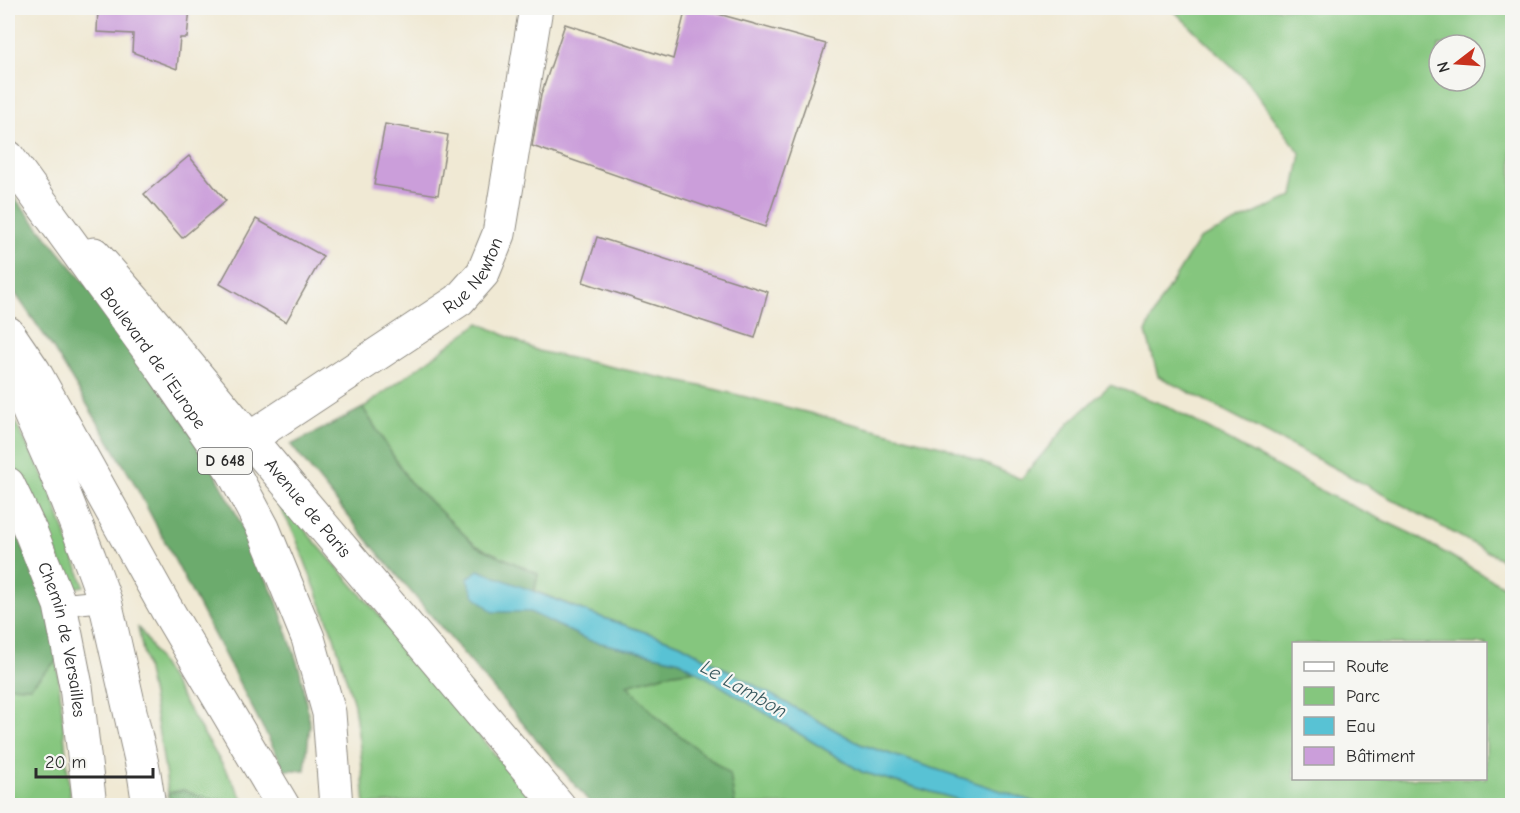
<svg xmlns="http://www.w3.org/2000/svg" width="1520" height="813" viewBox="0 0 1520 813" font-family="'Comic Neue',sans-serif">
<rect width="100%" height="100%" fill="#f6f6f2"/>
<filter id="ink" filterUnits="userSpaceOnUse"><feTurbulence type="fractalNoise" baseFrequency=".0167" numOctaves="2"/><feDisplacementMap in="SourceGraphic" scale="12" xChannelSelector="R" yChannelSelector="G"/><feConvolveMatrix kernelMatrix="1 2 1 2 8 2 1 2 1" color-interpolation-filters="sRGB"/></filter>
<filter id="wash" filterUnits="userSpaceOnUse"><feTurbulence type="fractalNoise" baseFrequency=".008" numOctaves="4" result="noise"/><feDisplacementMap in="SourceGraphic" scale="24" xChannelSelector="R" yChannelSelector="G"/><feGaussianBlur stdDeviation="1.35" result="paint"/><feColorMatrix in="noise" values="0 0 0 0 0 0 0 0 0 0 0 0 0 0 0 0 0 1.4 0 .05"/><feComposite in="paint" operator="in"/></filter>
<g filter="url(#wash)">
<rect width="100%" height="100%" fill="#f0e9d4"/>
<g fill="#85c67e" stroke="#587854" stroke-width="1.5" fill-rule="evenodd">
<path d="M1171 8H1512V565L1342 472 1158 376 1146 332 1159 303 1199 239 1293 196 1301 154 1245 79ZM1439 45H1475V81H1439Z"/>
<path d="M479 323 538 351 714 389 945 447 1021 479 1070 422 1110 385 1167 406 1329 495 1414 535 1512 591V805H1043L860 744 680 644 595 615 535 591 538 574 475 545 409 481 363 408ZM1294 644H1486V778H1294Z"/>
<path d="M8 409 47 482 84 586 74 588 70 585 57 554 21 480 8 457Z"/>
<path d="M259 469 308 534 373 608 537 805H502L471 800H428L365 805 361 755 354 705 334 637 294 533Z"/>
<path d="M138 628 142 632 245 802 204 798 183 790 168 793C161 737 150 683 138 628Z"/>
<path d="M57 660 71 805H8V686L30 687Z"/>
<path d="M696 670 862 772 977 805H735L730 774 661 721 626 685 667 674Z"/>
</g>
<g fill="#6cab6d" stroke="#4c6b4c" stroke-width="1.5">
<path d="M8 190 109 312 199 443 233 507 277 602 300 671 310 724 305 770H285L132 479 53 348 8 283Z"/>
<path d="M363 408 409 481 475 545 538 574 530 612 588 640 680 661 696 670 667 674 627 685 661 721 730 774 735 805H592L373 547 291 445Z"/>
<path d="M8 511 50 612 57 660 30 687 8 686Z"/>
<path d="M183 790 204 798 245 802 247 805H169L168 793Z"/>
</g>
<path fill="#58c2d4" stroke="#427680" stroke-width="1.5" d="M478 570 595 615 680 644 860 744 1043 805H977L862 772 680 661 588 640 530 612H493L474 595 467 579Z"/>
<g id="blocks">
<g fill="#cb9eda">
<path d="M98 8H190L187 38H180L177 69 132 52 133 34 97 32Z"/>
<path d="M686 8H697L826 44 765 227 532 146 541 95 565 24 673 59Z"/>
<path d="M385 124 448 135 438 195 374 185Z"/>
<path d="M189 156 226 201 182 238 144 194Z"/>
<path d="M256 219 323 256 286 322 220 284Z"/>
<path d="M597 237 768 292 755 338 583 282Z"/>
</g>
</g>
</g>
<g filter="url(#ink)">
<use href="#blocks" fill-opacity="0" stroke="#8e8a80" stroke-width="1.5"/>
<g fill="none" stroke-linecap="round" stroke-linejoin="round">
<defs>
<path id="service" d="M60 605 90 602"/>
<g id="minor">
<path id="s1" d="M248 437 261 431 459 300 483 273 499 234 536 8"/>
<path id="s2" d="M8 484 30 530 60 605 76 686 90 806"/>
</g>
<g id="secondary">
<path id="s3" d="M94 254 136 302 248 437 559 806"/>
<path d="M8 333 34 371 166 608 283 806"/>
</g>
<g id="primary">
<path id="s4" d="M8 157 161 367 233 472 263 528 308 638 329 713 336 806"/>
<path d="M8 367 18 387 56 473 89 557 105 601 144 773 149 806"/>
</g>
</defs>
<use href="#service" stroke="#8e8a80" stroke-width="23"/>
<use href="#minor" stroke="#8e8a80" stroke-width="35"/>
<use href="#secondary" stroke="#8e8a80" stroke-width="35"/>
<use href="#primary" stroke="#8e8a80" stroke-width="35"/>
<use href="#service" stroke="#fff" stroke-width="21"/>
<use href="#minor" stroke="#fff" stroke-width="33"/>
<use href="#secondary" stroke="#fff" stroke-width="33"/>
<use href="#primary" stroke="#fff" stroke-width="33"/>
</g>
</g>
<g text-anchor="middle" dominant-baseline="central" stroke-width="4.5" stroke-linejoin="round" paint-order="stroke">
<rect fill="#f6f6f2" stroke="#686867" stroke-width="1.5" x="198" y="448" width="54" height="26" rx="4.5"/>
<g font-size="16" font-weight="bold" fill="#2b2b2b">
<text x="225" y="461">D 648</text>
</g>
<g font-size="18" fill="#2b2b2b" stroke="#f6f6f2">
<text stroke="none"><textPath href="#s1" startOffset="280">Rue Newton</textPath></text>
<text stroke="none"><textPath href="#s4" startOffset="248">Boulevard de l'Europe</textPath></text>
<text stroke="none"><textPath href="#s3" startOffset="332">Avenue de Paris</textPath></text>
<text stroke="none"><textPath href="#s2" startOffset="166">Chemin de Versailles</textPath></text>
</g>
<g font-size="20" font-style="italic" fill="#38585e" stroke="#f6f6f2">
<text transform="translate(744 689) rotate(30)">Le Lambon</text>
</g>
</g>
<rect width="1520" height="813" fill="none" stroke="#f6f6f2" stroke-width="30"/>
<rect x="1292" y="642" width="195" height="138" fill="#f6f6f2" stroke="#a5a5a2" stroke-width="1.5"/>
<rect x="1304" y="662" width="30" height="9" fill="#ffffff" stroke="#a5a5a2" stroke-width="1.5"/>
<text x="1346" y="672" font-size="18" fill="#2b2b2b">Route</text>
<rect x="1304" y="687" width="30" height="18" fill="#85c67e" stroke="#a5a5a2" stroke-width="1.5"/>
<text x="1346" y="702" font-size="18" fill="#2b2b2b">Parc</text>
<rect x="1304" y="717" width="30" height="18" fill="#58c2d4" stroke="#a5a5a2" stroke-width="1.5"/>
<text x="1346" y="732" font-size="18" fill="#2b2b2b">Eau</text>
<rect x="1304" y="747" width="30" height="18" fill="#cb9eda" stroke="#a5a5a2" stroke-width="1.5"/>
<text x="1346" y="762" font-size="18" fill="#2b2b2b">Bâtiment</text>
<g transform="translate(1457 63) rotate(253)"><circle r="28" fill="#f6f6f2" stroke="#a5a5a2" stroke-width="1.5"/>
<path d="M0-4.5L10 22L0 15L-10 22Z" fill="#c8321e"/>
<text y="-9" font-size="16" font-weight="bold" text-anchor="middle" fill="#2b2b2b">N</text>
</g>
<path d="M36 768v9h117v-9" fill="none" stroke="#2b2b2b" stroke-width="3"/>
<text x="45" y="768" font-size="18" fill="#2b2b2b" stroke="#f6f6f2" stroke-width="4.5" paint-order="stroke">20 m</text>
</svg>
